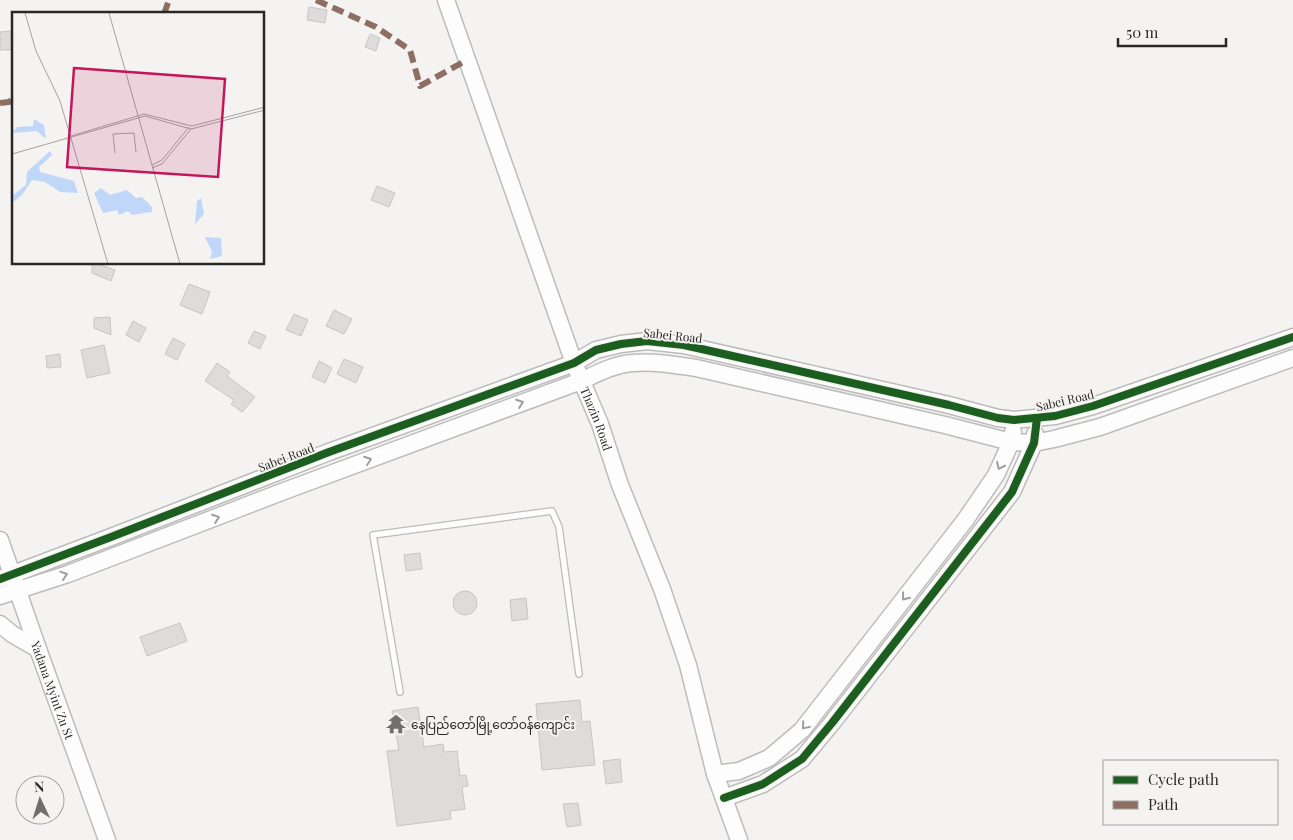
<svg xmlns="http://www.w3.org/2000/svg" width="1293" height="840" viewBox="0 0 1293 840" font-family="'Playfair Display','Noto Sans Myanmar',serif">
<rect width="100%" height="100%" fill="#f4f3f1"/>
<g fill="#dddcdb" stroke="#c6c6c6">
<path d="M309 7 327 10 325 23 307 20Z"/>
<path d="M11 31 12 50H0V32Z"/>
<path d="M370 34 380 38 376 51 365 47Z"/>
<path d="M377 186 395 193 389 207 371 200Z"/>
<path d="M92 264H98L115 270 111 281 92 273Z"/>
<path d="M189 284 210 292 202 314 180 305Z"/>
<path d="M334 310 352 319 344 334 326 326Z"/>
<path d="M294 314 308 320 301 336 286 330Z"/>
<path d="M110 317 111 335 94 328V318Z"/>
<path d="M133 321 146 328 139 342 126 335Z"/>
<path d="M254 331 266 336 260 349 248 343Z"/>
<path d="M173 338 185 344 177 360 165 354Z"/>
<path d="M104 345 110 373 87 378 81 350Z"/>
<path d="M60 354 61 367 47 368 46 356Z"/>
<path d="M344 359 363 367 356 383 337 374Z"/>
<path d="M319 361 332 368 325 383 312 377Z"/>
<path d="M217 363 230 372 227 376 255 397 242 412 231 404 234 400 205 381Z"/>
<path d="M420 553 422 569 406 571 404 555Z"/>
<circle cx="465" cy="603" r="12"/>
<path d="M526 598 528 619 512 621 510 600Z"/>
<path d="M180 623 187 641 147 656 140 637Z"/>
<path d="M580 700 582 722 590 721 595 765 542 770 536 704Z"/>
<path d="M418 707 424 747 443 744 444 752 457 751 460 776 466 775 468 786 462 787 465 809 450 811 451 819 397 826 387 751 399 750 392 711Z"/>
<path d="M620 759 622 782 606 784 603 761Z"/>
<path d="M578 803 581 825 567 827 563 804Z"/>
</g>
<g fill="none" stroke-linecap="round" stroke-linejoin="round">
<defs>
<path id="lane" d="M400 692 373 535 552 511 559 527 579 674"/>
<g id="secondary">
<path id="s1" d="M446 0 574 363 600 424 620 485 662 589 688 665 715 774 739 840"/>
<path id="s2" d="M0 540 38 649 107 840"/>
<path d="M0 579 111 537 329 452 574 363 596 350 621 344 647 341 684 345 949 405 998 418 1014 420 1055 416 1093 406 1293 337"/>
<path d="M0 596 68 574 287 490 581 381C598 373 615 364 633 363 654 361 675 365 696 368L945 425 1011 442 1034 443 1054 439 1100 427 1293 358"/>
<path d="M0 624 12 634 38 649"/>
<path d="M715 774 739 771 769 758 802 730 966 519 996 475 1011 442 1013 432"/>
<path d="M724 798 763 784 802 759 832 723 1012 492 1034 443 1035 434"/>
</g>
</defs>
<use href="#lane" stroke="#bcbcbb" stroke-width="8"/>
<use href="#secondary" stroke="#bcbcbb" stroke-width="19"/>
<use href="#lane" stroke="#fdfdfd" stroke-width="5.5"/>
<use href="#secondary" stroke="#fdfdfd" stroke-width="16"/>
<g stroke="#8d6e63" stroke-width="6" stroke-dasharray="12 6" stroke-linecap="butt">
<path d="M316 0 376 27 410 50 420 86 467 60"/>
<path d="M164 14 169 0"/>
<path d="M0 103 9 102 14 98"/>
</g>
<defs>
<g id="cycleway">
<path d="M0 579 111 537 329 452 574 363 596 350 621 344 647 341 684 345 949 405 998 418 1014 420 1055 416 1093 406 1293 337"/>
<path d="M724 798 763 784 802 759 832 723 1012 492 1034 443 1037 418"/>
</g>
</defs>
<use href="#cycleway" stroke="#f5f3f0" stroke-width="11"/>
<use href="#cycleway" stroke="#1b5e20" stroke-width="8"/>
</g>
<defs><path id="oneway-chevron" d="M-2-3.5L2.5 0L-2 3.5" fill="none" stroke-width="1.6" stroke-linecap="round" stroke-linejoin="round" transform="scale(1.25)"/></defs>
<g stroke="#9e9d9d">
<use href="#oneway-chevron" transform="translate(520 403) rotate(-20)"/>
<use href="#oneway-chevron" transform="translate(368 460) rotate(-20)"/>
<use href="#oneway-chevron" transform="translate(1000 466) rotate(115)"/>
<use href="#oneway-chevron" transform="translate(216 518) rotate(-21)"/>
<use href="#oneway-chevron" transform="translate(64 575) rotate(-19)"/>
<use href="#oneway-chevron" transform="translate(905 597) rotate(128)"/>
<use href="#oneway-chevron" transform="translate(805 726) rotate(130)"/>
</g>
<defs>
<symbol id="temple-bare" viewBox="-9 -9 18 18"><path d="M0-6L5-2H3V0L6.5 2.5H4V6H1.5V3h-3V6H-4V2.5H-6.5L-3 0V-2H-5Z" fill="#706f6e" stroke="#f5f3f0" stroke-width="2.5" paint-order="stroke"/></symbol>
</defs>
<g fill-rule="evenodd">
<use href="#temple-bare" x="382" y="710" width="28" height="28"/>
</g>
<g text-anchor="middle" dominant-baseline="central" stroke-width="4" stroke-linejoin="round" paint-order="stroke">
<g font-size="12" fill="#292827" stroke="#f5f3f0">
<text transform="translate(673 335) rotate(6)">Sabei Road</text>
<text transform="translate(1065 400) rotate(-13)">Sabei Road</text>
<text stroke="none"><textPath href="#s1" startOffset="445">Thazin Road</textPath></text>
<text transform="translate(286 457) rotate(-21)">Sabei Road</text>
<text stroke="none"><textPath href="#s2" startOffset="159">Yadana Myint Zu St</textPath></text>
</g>
<g font-size="12" fill="#292827" stroke="#f5f3f0" text-anchor="start">
<text x="411" y="724">နေပြည်တော်မြို့တော်ဝန်ကျောင်း</text>
</g>
</g>
<g transform="translate(12 12)">
<rect width="252" height="252" fill="#f4f3f1"/>
<path d="M22 107 32 113 34 127 25 119 0 121 5 115 21 114ZM38 139 40 143 27 155 28 160 62 169 66 181 48 180 33 170 20 168 10 183 0 191V184L14 173 15 160ZM89 176 98 183 115 178 124 186 130 185 140 195V200L120 203 116 199 107 203 105 198 91 201 82 181ZM189 186 192 202 183 212 185 189ZM193 225 209 226 210 244 198 247 200 240Z" fill="#c1d7f9"/>
<path fill="none" stroke="#a3a2a0" stroke-width="1" d="M13 1 24 39 48 89 96 252M97 1 168 252M59 124 132 102 180 114 253 95M103 141 101 122 122 121 124 140M0 142 133 104 179 117 253 98M140 153 150 148 177 115M140 156 150 152 179 117"/>
<path fill="#c2185b" fill-opacity="0.15" stroke="#c2185b" stroke-width="2.5" d="M62 56 213 67 206 165 55 155Z"/>
<rect width="252" height="252" fill="none" stroke="#292827" stroke-width="2.5"/>
</g>
<rect x="1103" y="760" width="175" height="65" fill="#f5f3f0" stroke="#a3a2a0"/>
<rect x="1113" y="776" width="25" height="8" fill="#1b5e20" stroke="#a3a2a0"/>
<text x="1148" y="785" font-size="15" fill="#292827">Cycle path</text>
<rect x="1113" y="801" width="25" height="8" fill="#8d6e63" stroke="#a3a2a0"/>
<text x="1148" y="810" font-size="15" fill="#292827">Path</text>
<g transform="translate(40 800) rotate(356)"><circle r="24" fill="#f5f3f0" stroke="#a3a2a0"/>
<path d="M0-4L9 19L0 12L-9 19Z" fill="#706f6e"/>
<text y="-8" font-size="14" font-weight="bold" text-anchor="middle" fill="#292827">N</text>
</g>
<path d="M1118 38v8h108v-8" fill="none" stroke="#292827" stroke-width="2.5"/>
<text x="1126" y="38" font-size="15" fill="#292827" stroke="#f5f3f0" stroke-width="4" paint-order="stroke">50 m</text>
</svg>
